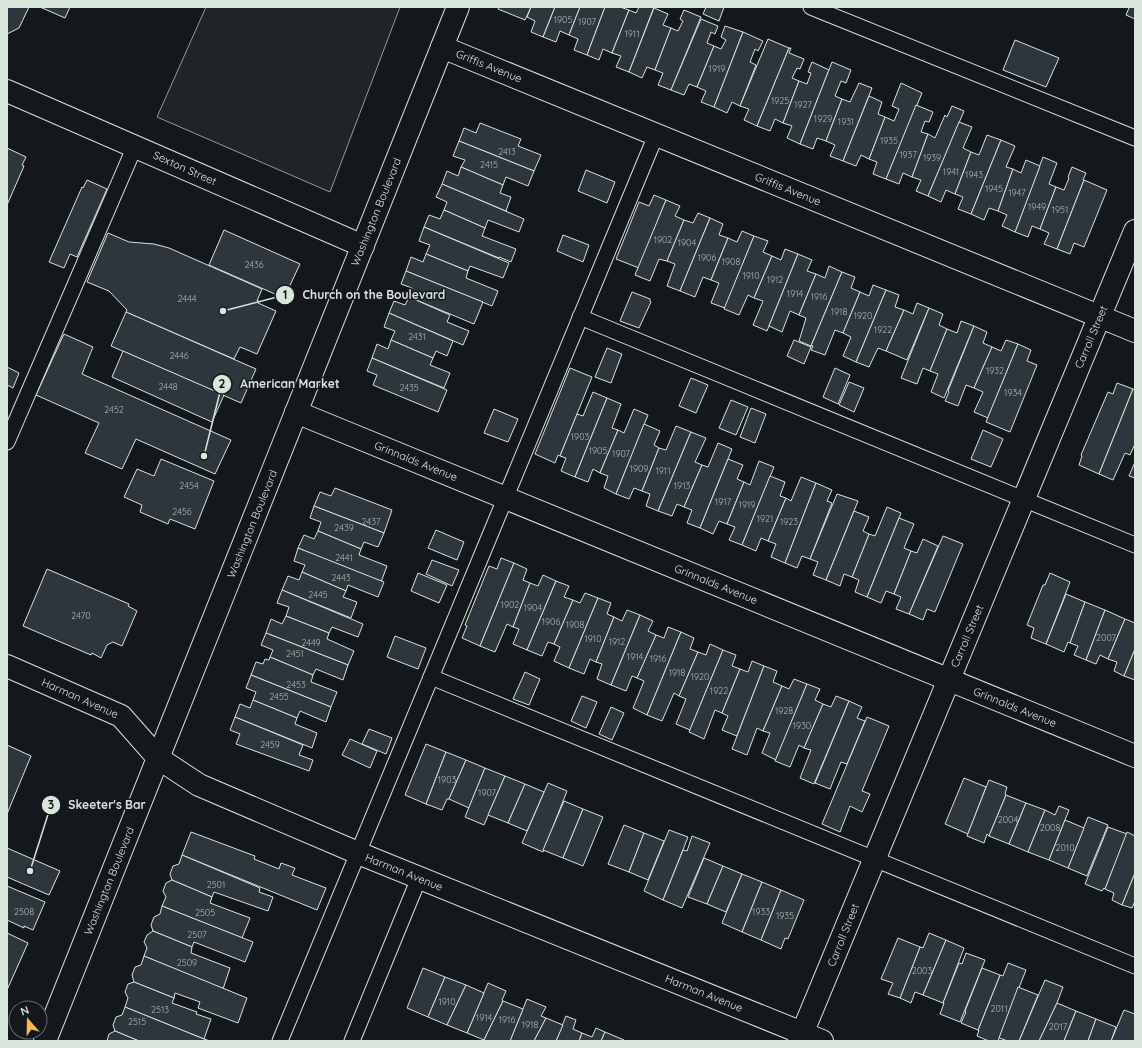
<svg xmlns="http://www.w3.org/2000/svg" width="1142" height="1048" viewBox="0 0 1142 1048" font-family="Quicksand,sans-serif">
<rect width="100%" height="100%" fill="#14181c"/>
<path fill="#202428" stroke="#939e99" d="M206 7H400L330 192 157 117Z"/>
<g fill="#2c363c" stroke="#d8e6dc">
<path d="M7 7H29L19 28 7 34Z"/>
<path d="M40 7H70L65 18Z"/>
<path d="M499 7H531L525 20 498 9Z"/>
<path d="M531 7H555L543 37 531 32 535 21 527 17Z"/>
<path d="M555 7H580L569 35 560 31 556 42 543 37Z"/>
<path d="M580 7H605L587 55 574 50 578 39 569 35Z"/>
<path d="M605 7H620L629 10 612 53 603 49 599 60 587 55Z"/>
<path d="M639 7H654L629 72 616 67 621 56 612 53 629 10 636 13Z"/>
<path d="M706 7H724L719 21 703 14Z"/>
<path d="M1127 7H1135V19L1126 15 1129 8Z"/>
<path d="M654 8 668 14 663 25 671 28 655 70 647 67 642 78 629 72Z"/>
<path d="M684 10 701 17 671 90 658 85 663 73 655 70 671 28 678 31 683 21 680 19Z"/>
<path d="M701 19 718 26 715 34 711 32 707 43 714 46 697 87 689 84 684 95 671 90Z"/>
<path d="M725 26 743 32 714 107 701 102 706 91 697 87 714 46 721 49 726 40 721 37Z"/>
<path d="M743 32 763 41 758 51 755 49 750 62 756 65 740 106 732 102 727 113 714 107Z"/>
<path d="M768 39 789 48 757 126 744 120 749 109 740 106Z"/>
<path d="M1015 40 1059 58 1046 87 1003 70Z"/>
<path d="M789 48H791L789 53 804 59 800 69 797 68 792 78 799 81 783 123 775 119 770 131 757 126Z"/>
<path d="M812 62 829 70 800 144 787 138 792 126 783 123 799 81 807 84 811 73 808 72Z"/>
<path d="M832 62 851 70 846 83 841 81 835 96 842 99 826 141 817 138 813 149 800 144Z"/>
<path d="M859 83 872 88 843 161 830 156 835 145 826 141 842 99 850 102Z"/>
<path d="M901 83 922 93 886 179 873 174 877 162 869 159 885 117 894 121 899 109 892 106Z"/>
<path d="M869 96 882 102 878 114 885 117 869 159 861 155 856 166 843 161Z"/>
<path d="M916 105 933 112 929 122 925 121 921 132 928 134 912 177 903 173 899 184 886 179Z"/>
<path d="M952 106 964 111 928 196 916 191 921 180 912 177 928 134 935 138 945 115 947 117Z"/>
<path d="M959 122 972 127 963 148 971 152 955 194 946 190 941 202 928 196Z"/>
<path d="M480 123 521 139 518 146 541 155 534 171 459 141 464 128 476 133Z"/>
<path d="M987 135 1001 140 971 214 958 209 963 197 955 194 971 152 979 155Z"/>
<path d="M1001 140 1015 146 1006 167 1013 169 998 211 989 208 984 220 971 214Z"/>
<path d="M459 141 534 171 528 186 506 177 503 185 461 167 465 160 453 156Z"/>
<path d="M7 148 26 157 22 165 24 166 7 205Z"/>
<path d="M1043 157 1057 163 1049 184 1056 187 1040 229 1032 226 1028 237 1015 232Z"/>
<path d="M1026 160 1040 166 1015 232 1002 226 1007 215 998 211 1013 169 1021 173Z"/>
<path d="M461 167 503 185 500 193 511 197 506 211 442 184 447 171 458 176Z"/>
<path d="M1072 167 1086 173 1083 180H1084L1057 249 1044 244 1049 233 1040 229 1056 187 1064 190 1069 178 1068 177Z"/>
<path d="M586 170 615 182 607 203 578 191Z"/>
<path d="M87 180 107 189 77 257 70 254 64 268 49 262 82 187 83 188Z"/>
<path d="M1084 180 1107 190 1084 247 1074 243 1070 254 1057 249Z"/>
<path d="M442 184 524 219 519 232 488 220 485 228 444 210 447 202 436 197Z"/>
<path d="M654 195 666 200 639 268 616 259 639 202 649 206Z"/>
<path d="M666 200 680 206 675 216 684 220 667 261 659 259 650 281 635 275Z"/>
<path d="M444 210 485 228 482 236 516 249 511 262 499 257V258L424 227 429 215 440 219Z"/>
<path d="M698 213 710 218 680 291 667 286 675 264 667 261 684 220 693 223Z"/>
<path d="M710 218 723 224 719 235 728 238 711 280 703 277 695 297 680 291Z"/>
<path d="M424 227 509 263 503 278 470 266 468 271 426 254 430 245 419 241Z"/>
<path d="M224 230 300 264 284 298 209 265Z"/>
<path d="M742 231 754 236 725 308 711 303 719 283 711 280 728 238 737 242Z"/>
<path d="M108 233 129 242 154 244 169 248 262 289 257 301H259L258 303 276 311 257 354 240 347 234 359 126 312 127 310 109 291 87 282Z"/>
<path d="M563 235 589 245 583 262 557 251Z"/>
<path d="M754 236 768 241 763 252 772 256 754 298 748 295 739 315 724 309Z"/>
<path d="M785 249 798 254 767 331 753 325 763 301 754 298 772 256 781 260Z"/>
<path d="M426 254 468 271 466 278 498 291 492 306 406 271 411 257 423 262Z"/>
<path d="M798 254 812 260 807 271 816 274 799 315 790 311 782 332 769 326Z"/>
<path d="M829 266 842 272 811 346 799 341 806 318 799 315 816 274 825 278Z"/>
<path d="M406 271 483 302 474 324 409 297 412 288 401 284Z"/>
<path d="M842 272 855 277 851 288 860 292 843 333 835 330 825 355 811 350 813 346H811Z"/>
<path d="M873 285 886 290 856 362 843 356 851 337 843 333 860 292 869 296Z"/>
<path d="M886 290 899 295 895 307 904 310 886 351 878 348 869 367 856 362Z"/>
<path d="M632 292 650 299V301L651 302 639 328 620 321Z"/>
<path d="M409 297 450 315 447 322 469 331 463 345 389 313 394 301 405 305Z"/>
<path d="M917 303 929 308 907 360 886 351 904 310 913 314Z"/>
<path d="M929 308 943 314 939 325 947 329 930 371 923 368 917 384 901 378Z"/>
<path d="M126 312 256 369 241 403 111 346Z"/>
<path d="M389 313 453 341 447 356 436 351 433 358 391 340 395 331 384 327Z"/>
<path d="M961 321 974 326 944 398 931 392 938 374 930 371 947 329 957 333Z"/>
<path d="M974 326 987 332 983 343 992 347 974 388 966 385 958 406 945 401 949 392 948 391Z"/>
<path d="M64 334 93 347 82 374 231 440 215 474 136 439 122 469 85 453 99 423 36 395Z"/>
<path d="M391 340 433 358 430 365 450 373 444 388 372 358 377 344 388 349Z"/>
<path d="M794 340 811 347 804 364 787 356Z"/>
<path d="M1006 340 1018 344 988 418 974 412 983 392 974 388 992 347 1001 351Z"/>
<path d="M1018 344 1031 350 1027 361 1037 365 1010 432 986 422Z"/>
<path d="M607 348 622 354 611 383 595 377Z"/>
<path d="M123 351 224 395 212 422 112 377Z"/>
<path d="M372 358 447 390 438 412 373 385 377 375 367 371Z"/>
<path d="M7 367 19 373 13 388 7 385Z"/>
<path d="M570 368 592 377 560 456 558 455 555 463 535 454Z"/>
<path d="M835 368 850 375 838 404 823 397Z"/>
<path d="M691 378 708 385 696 413 679 406Z"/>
<path d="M849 382 864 388 854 412 839 405Z"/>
<path d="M1117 383 1133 389 1099 474 1079 465 1082 456 1081 455 1108 392 1113 394Z"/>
<path d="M1133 389 1135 390V444L1130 455 1125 453 1113 480 1099 474Z"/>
<path d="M593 392 607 398 575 477 561 471 566 458 560 456 577 414 583 416Z"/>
<path d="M607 398 621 404 612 428 618 430 600 473 593 469 588 482 575 477Z"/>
<path d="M731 400 748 407 736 435 719 428Z"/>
<path d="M751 408 766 414 755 443 740 437Z"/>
<path d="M494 409 518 419 508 442 484 433Z"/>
<path d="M634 409 648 415 616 494 604 488 608 476 600 473 618 430 624 433Z"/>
<path d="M644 424 660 431 654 445 659 448 642 491 634 488 629 499 616 494Z"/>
<path d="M676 426 691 432 658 511 646 506 650 494 642 491 659 448 666 450Z"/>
<path d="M983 430 1003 439 991 467 971 459Z"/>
<path d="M691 432 706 438 695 462 702 465 684 507 677 504 672 516 658 511Z"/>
<path d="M718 443 732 449 700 528 687 523 692 510 684 507 702 465 708 467Z"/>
<path d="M161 459 214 481 195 529 170 519 168 524 140 512 142 505 124 497 137 469 154 476Z"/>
<path d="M728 459 743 465 737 479 744 482 727 524 719 521 713 534 700 528Z"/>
<path d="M759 461 774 467 742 545 729 540 735 527 727 524 744 482 750 485Z"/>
<path d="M1135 462V478L1129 476Z"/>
<path d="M770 476 785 482 780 496 786 498 768 541 761 538 756 551 742 545Z"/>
<path d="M801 477 816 483 785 563 771 557 776 544 768 541 786 498 791 501Z"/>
<path d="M816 483 832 490 827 501 832 503 810 559 802 556 797 568 785 563Z"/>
<path d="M335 488 392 510 384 533 314 506 320 492 331 496Z"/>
<path d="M837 494 858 501 826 580 813 575 818 562 810 559Z"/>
<path d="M314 506 384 533 378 547 364 542 361 549 318 531 321 522 310 518Z"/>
<path d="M887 507 901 513 867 597 855 592 859 580 852 577 869 534 875 536Z"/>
<path d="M854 511 869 517 863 531 869 534 852 577 844 574 840 586 826 580Z"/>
<path d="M899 518 914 524 904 548 911 551 894 594 886 591 881 603 867 597Z"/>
<path d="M436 530 464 542 457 560 428 548Z"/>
<path d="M318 531 361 549 359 555 387 566 381 582 298 548 304 535 314 539Z"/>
<path d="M943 536 963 544 935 612 927 609 923 620 909 614Z"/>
<path d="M923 539 938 546 909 614 896 609 901 597 894 594 911 551 917 553Z"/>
<path d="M298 548 384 582 378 597 348 585 346 591 302 572 305 565 294 561Z"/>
<path d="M501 558 514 563 480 646 462 638 467 626 465 625 489 566 497 569Z"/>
<path d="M432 560 459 570 452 586 426 574Z"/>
<path d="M514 563 527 569 523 580 530 583 513 627 507 624 495 652 480 646Z"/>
<path d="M47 569 129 604 128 606 137 611 122 646 113 642 107 645 101 658 92 653 91 655 23 626Z"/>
<path d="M302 572 346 591 343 597 357 602 351 618 282 590 288 576 299 580Z"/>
<path d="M418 573 447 585 439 603 411 591Z"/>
<path d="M1050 573 1070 582 1046 644 1031 638 1034 628 1027 625 1043 585H1045Z"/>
<path d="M543 575 556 581 527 650 513 644 519 629 513 627 530 583 538 586Z"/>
<path d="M556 581 569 586 564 597 573 600 554 644 548 642 542 656 527 650Z"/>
<path d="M282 590 363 624 358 637 332 627 329 633 286 616 289 607 277 603Z"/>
<path d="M585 593 598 598 569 668 554 661 560 647 554 644 573 600 580 603Z"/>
<path d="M1066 594 1085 602 1070 643 1068 642 1064 652 1046 644Z"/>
<path d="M598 598 611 603 607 614 614 617 596 662 590 659 584 674 569 668Z"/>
<path d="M1085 602 1105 610 1086 660 1074 655 1078 646 1070 643Z"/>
<path d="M627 610 640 615 611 685 597 679 602 664 596 662 614 617 622 621Z"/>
<path d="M1105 610 1125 619 1108 659 1100 655 1096 664 1086 660Z"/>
<path d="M640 615 653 621 648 631 656 635 637 678 632 676 626 691 611 685Z"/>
<path d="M286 616 329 633 327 639 354 651 348 665 266 633 271 619 282 624Z"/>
<path d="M1125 619 1135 623V649L1124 676 1114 671 1117 662 1108 659Z"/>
<path d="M668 627 681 632 647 715 633 708 644 681 637 678 656 635 664 638Z"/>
<path d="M681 632 694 638 690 649 698 652 679 696 674 693 662 721 647 715Z"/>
<path d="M266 633 348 665 343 680 316 669 313 675 270 657 273 650 261 645Z"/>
<path d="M395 636 426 648 418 669 387 657Z"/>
<path d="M710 644 723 650 690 730 676 724 686 699 679 696 698 652 706 655Z"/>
<path d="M1135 649V680L1124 676Z"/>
<path d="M723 650 736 655 732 666 740 669 722 713 715 710 704 739 689 732Z"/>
<path d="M270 657 313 675 311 682 337 692 331 707 251 675 256 662 263 664 265 659 269 660Z"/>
<path d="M752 661 764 666 737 736 722 730 728 716 722 713 740 669 748 672Z"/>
<path d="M764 666 777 671 773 682 782 686 763 731 757 728 747 755 732 749Z"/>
<path d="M525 672 540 679 529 705 513 699Z"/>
<path d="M251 675 331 707 326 722 300 711 297 718 253 700 256 692 246 688Z"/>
<path d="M794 679 807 684 776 760 762 753 770 733 763 731 782 686 789 689Z"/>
<path d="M807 684 820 689 815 700 823 704 804 748 799 745 790 767 775 761Z"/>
<path d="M582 696 597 702 586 728 571 721Z"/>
<path d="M836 696 849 701 814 784 800 778 811 750 804 748 823 704 831 707Z"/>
<path d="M253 700 297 718 295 724 317 733 312 748 235 717 240 704 250 708Z"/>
<path d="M849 701 862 707 857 718 865 721 847 764 841 762 830 789 815 783Z"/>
<path d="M611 707 624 713 612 740 599 734Z"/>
<path d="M235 717 303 745 299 755 313 760 309 771 236 744 240 734 230 730Z"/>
<path d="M867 717 889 726 862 791 870 794 862 812 850 806 840 832 822 824Z"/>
<path d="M369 729 392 738 386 754 362 744Z"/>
<path d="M350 739 377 751 370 768 342 755Z"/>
<path d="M426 744 446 752 426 804 405 795Z"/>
<path d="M7 745 31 756 7 814Z"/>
<path d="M446 752 466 760 449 799H447L442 810 426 804Z"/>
<path d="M466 760 485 768 469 808 449 799Z"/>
<path d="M485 768 505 776 484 825 465 817Z"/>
<path d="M505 776 525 784 508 823 488 815Z"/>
<path d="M964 778 986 787 968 834 945 824Z"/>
<path d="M989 780 1007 787 1005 794 1006 795 989 836 987 834 984 843 967 836Z"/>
<path d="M548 783 567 791 543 852 522 843Z"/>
<path d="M525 784 544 792 527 831 508 823Z"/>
<path d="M1006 795 1026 803 1009 844 989 836Z"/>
<path d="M564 801 583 809 563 858 543 850Z"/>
<path d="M1026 803 1045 810 1028 852 1009 844Z"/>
<path d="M1059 806 1069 810 1049 860 1028 852 1045 810 1055 815Z"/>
<path d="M583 809 603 817 583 866 563 858Z"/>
<path d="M1088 817 1108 825 1087 876 1068 868Z"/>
<path d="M1065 820 1084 828 1068 868 1049 860Z"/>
<path d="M624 825 644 833 629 872 608 864Z"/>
<path d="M1108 827 1127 834 1105 889 1104 888 1102 891 1085 884Z"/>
<path d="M669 830 688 837 663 900 644 891Z"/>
<path d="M191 832 255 856 254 859 279 869 281 863 295 868 292 875 326 888 317 910 182 855Z"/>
<path d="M1127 832 1135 836V873L1122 905 1112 900 1114 893 1105 889Z"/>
<path d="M644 833 664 841 648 880 629 872Z"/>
<path d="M692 836 710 843 682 908 663 900 683 850 687 851Z"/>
<path d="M7 848 60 871 49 895 7 877Z"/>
<path d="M182 855 260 888 259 892 273 897 268 911 214 892 212 897 172 880 170 874 173 866 179 864Z"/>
<path d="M704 858 723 866 707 904 688 897Z"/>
<path d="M723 866 742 874 726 912 707 904Z"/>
<path d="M1135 873V901L1132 908 1122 905Z"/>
<path d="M742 874 762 882 742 932 722 923Z"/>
<path d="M172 880 212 897 210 903 250 918 242 938 162 906 166 897 163 891 166 883Z"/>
<path d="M762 882 781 890 761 940 742 932Z"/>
<path d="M7 886 45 902 33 930 24 926V928L7 920Z"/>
<path d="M781 890 804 900 788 939 785 938 781 949 761 940Z"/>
<path d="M162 906 253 942 245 962 194 942 192 947 153 931 151 925 154 917 160 914Z"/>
<path d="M153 931 192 947 191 953 230 968 223 989 144 956 147 948 144 942 147 935Z"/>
<path d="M7 933 28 943 7 990Z"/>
<path d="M929 933 946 940 923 995 915 992 911 1003 900 998 920 947 923 948Z"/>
<path d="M898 938 920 947 900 998 888 994 893 983 881 979Z"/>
<path d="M946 940 964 948 943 1003 923 995Z"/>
<path d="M966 953 985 960 960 1022 940 1014 944 1003H943L959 963 962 964Z"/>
<path d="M144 956 247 998 238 1023 198 1008 200 1002 175 993 174 998 134 982 132 975 135 967 141 965Z"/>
<path d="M1008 963 1026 970 998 1041H989L977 1036 979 1030H978L1000 975 1003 976Z"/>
<path d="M423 968 445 977 428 1017 407 1008Z"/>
<path d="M982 968 1000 975 978 1030 961 1023 966 1012 965 1011Z"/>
<path d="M445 977 466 985 447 1025 428 1017Z"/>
<path d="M1045 980 1063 987 1057 1003 1039 1041H1019Z"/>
<path d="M134 982 174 998 172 1003 197 1012 196 1014 211 1019 204 1039 125 1007 128 998 125 992 128 984Z"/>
<path d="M488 983 506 991 502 1000 503 1001 484 1040 467 1033Z"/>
<path d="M466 985 484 993 467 1033 447 1025Z"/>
<path d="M1018 987 1038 995 1019 1041H1008L999 1038Z"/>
<path d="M527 999 546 1007 541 1016 546 1018 534 1041H510Z"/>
<path d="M503 1001 523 1009 510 1041H487L484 1040Z"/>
<path d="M1057 1003 1076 1011 1064 1041H1039Z"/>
<path d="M125 1007 204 1039 210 1041H139L115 1031 113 1025 116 1017 122 1015Z"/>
<path d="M1124 1010 1135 1014V1037L1134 1041H1111Z"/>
<path d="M1076 1011 1096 1019 1088 1041H1064Z"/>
<path d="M566 1016 576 1020 573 1029 582 1033 579 1041H556Z"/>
<path d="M546 1018 563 1025 556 1041H534Z"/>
<path d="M1096 1019 1116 1027 1111 1041H1088Z"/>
<path d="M596 1028 605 1032 601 1041H579L582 1033 592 1037Z"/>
<path d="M115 1031 139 1041H107L109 1034Z"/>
<path d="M605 1032 624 1040V1041H601Z"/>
</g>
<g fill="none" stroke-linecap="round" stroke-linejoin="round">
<defs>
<g id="service">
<path d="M811 7 1135 138"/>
<path d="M580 317 1135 545"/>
<path d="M7 442 135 146"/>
<path d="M431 677 1135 966"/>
<path d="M280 1041 656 135"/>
<path d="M352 1041 419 878"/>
</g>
<g id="minor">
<path d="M442 47 1135 331"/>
<path d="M7 91 363 246"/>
<path d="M296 412 1135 756"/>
<path d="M7 666 121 716 158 758 199 785 358 853 822 1041"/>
<path d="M799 1041 1135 231"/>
</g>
<path id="secondary" d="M45 1041 458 7"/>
</defs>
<use href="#service" stroke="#d8e6dc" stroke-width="17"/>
<use href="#minor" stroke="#d8e6dc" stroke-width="24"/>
<use href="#secondary" stroke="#d8e6dc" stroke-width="24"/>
<use href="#service" stroke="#14181c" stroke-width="15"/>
<use href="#minor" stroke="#14181c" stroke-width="22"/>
<use href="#secondary" stroke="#14181c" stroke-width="22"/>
</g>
<g text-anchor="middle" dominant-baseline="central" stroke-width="3" stroke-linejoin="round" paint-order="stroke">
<g font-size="9" fill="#adbab4">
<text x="563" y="19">1905</text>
<text x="587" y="21">1907</text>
<text x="632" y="33">1911</text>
<text x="717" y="68">1919</text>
<text x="780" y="100">1925</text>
<text x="803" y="104">1927</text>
<text x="823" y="118">1929</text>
<text x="846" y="121">1931</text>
<text x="889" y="140">1935</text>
<text x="507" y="151">2413</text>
<text x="908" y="154">1937</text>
<text x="932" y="157">1939</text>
<text x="489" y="164">2415</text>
<text x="951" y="171">1941</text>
<text x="974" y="174">1943</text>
<text x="994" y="188">1945</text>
<text x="1017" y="192">1947</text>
<text x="1037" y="206">1949</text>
<text x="1060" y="209">1951</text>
<text x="663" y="239">1902</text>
<text x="687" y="242">1904</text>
<text x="707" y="257">1906</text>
<text x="731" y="261">1908</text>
<text x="254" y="264">2436</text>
<text x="751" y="275">1910</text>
<text x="775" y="279">1912</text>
<text x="795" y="293">1914</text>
<text x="819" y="296">1916</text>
<text x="187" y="298">2444</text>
<text x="839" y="311">1918</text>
<text x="863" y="315">1920</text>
<text x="883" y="329">1922</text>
<text x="417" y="336">2431</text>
<text x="179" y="355">2446</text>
<text x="995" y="370">1932</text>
<text x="168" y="386">2448</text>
<text x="409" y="387">2435</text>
<text x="1013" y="392">1934</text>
<text x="114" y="409">2452</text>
<text x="580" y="436">1903</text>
<text x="598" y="450">1905</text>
<text x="621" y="453">1907</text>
<text x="639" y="468">1909</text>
<text x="663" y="470">1911</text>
<text x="189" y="485">2454</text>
<text x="682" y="485">1913</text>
<text x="723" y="501">1917</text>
<text x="747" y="504">1919</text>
<text x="182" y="511">2456</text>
<text x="765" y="518">1921</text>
<text x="371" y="521">2437</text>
<text x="789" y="521">1923</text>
<text x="344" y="527">2439</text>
<text x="344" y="557">2441</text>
<text x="341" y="577">2443</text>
<text x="318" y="594">2445</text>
<text x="510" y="604">1902</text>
<text x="533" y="607">1904</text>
<text x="81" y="615">2470</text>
<text x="551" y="621">1906</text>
<text x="575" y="624">1908</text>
<text x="1106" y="637">2007</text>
<text x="593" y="638">1910</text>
<text x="617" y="641">1912</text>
<text x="311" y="642">2449</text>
<text x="295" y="653">2451</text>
<text x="635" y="656">1914</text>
<text x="658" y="658">1916</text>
<text x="677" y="672">1918</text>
<text x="700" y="676">1920</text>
<text x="296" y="684">2453</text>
<text x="719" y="690">1922</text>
<text x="279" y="696">2455</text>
<text x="784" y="710">1928</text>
<text x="802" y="725">1930</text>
<text x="270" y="744">2459</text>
<text x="447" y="779">1903</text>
<text x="487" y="792">1907</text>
<text x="1008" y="819">2004</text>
<text x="1050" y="827">2008</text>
<text x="1065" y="847">2010</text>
<text x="216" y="884">2501</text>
<text x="24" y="911">2508</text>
<text x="761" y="911">1933</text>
<text x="205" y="912">2505</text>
<text x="785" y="915">1935</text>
<text x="197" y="934">2507</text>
<text x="187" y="962">2509</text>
<text x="922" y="970">2003</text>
<text x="447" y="1001">1910</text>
<text x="999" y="1008">2011</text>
<text x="160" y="1009">2513</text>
<text x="484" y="1017">1914</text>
<text x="507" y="1019">1916</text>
<text x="137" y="1021">2515</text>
<text x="530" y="1024">1918</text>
<text x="1058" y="1026">2017</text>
</g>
<g font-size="11" fill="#d8e6dc" stroke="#14181c">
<text transform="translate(489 66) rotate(22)">Griffis Avenue</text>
<text transform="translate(185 168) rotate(24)">Sexton Street</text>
<text transform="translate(788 189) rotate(22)">Griffis Avenue</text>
<text transform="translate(376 212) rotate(-68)">Washington Boulevard</text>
<text transform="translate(1091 337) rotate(-67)">Carroll Street</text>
<text transform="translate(416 461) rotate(22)">Grinnalds Avenue</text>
<text transform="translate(252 524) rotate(-68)">Washington Boulevard</text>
<text transform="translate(716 584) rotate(22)">Grinnalds Avenue</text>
<text transform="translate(967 636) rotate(-67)">Carroll Street</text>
<text transform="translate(80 698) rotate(24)">Harman Avenue</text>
<text transform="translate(1015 707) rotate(22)">Grinnalds Avenue</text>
<text transform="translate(404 872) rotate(22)">Harman Avenue</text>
<text transform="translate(109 881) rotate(-68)">Washington Boulevard</text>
<text transform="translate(843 935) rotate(-68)">Carroll Street</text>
<text transform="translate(704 993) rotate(22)">Harman Avenue</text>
</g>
</g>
<path fill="none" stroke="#d8e6dc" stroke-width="1.5" d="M223 311L285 295M204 456L222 384M30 871L51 805"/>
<g fill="#d8e6dc" stroke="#14181c" stroke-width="1.5">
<circle cx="223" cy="311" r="4"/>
<circle cx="204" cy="456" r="4"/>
<circle cx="30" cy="871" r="4"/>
<circle cx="285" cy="295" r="10"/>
<circle cx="222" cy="384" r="10"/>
<circle cx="51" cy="805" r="10"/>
</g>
<g font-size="12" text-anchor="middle" font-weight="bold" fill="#111">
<text x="285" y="299">1</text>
<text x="222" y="388">2</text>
<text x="51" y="809">3</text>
</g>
<g font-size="12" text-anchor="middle" font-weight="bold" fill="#d8e6dc" stroke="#14181c" stroke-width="3" stroke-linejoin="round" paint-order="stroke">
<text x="374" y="299">Church on the Boulevard</text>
<text x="290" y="388">American Market</text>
<text x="107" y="809">Skeeter's Bar</text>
</g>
<rect width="1142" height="1048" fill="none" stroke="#d8e6dc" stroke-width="16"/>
<g transform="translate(28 1020) rotate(340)"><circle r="19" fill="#14181c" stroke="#626a69"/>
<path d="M0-3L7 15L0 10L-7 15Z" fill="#ffb74d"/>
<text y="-6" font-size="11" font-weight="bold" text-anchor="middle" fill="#d8e6dc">N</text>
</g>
</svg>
